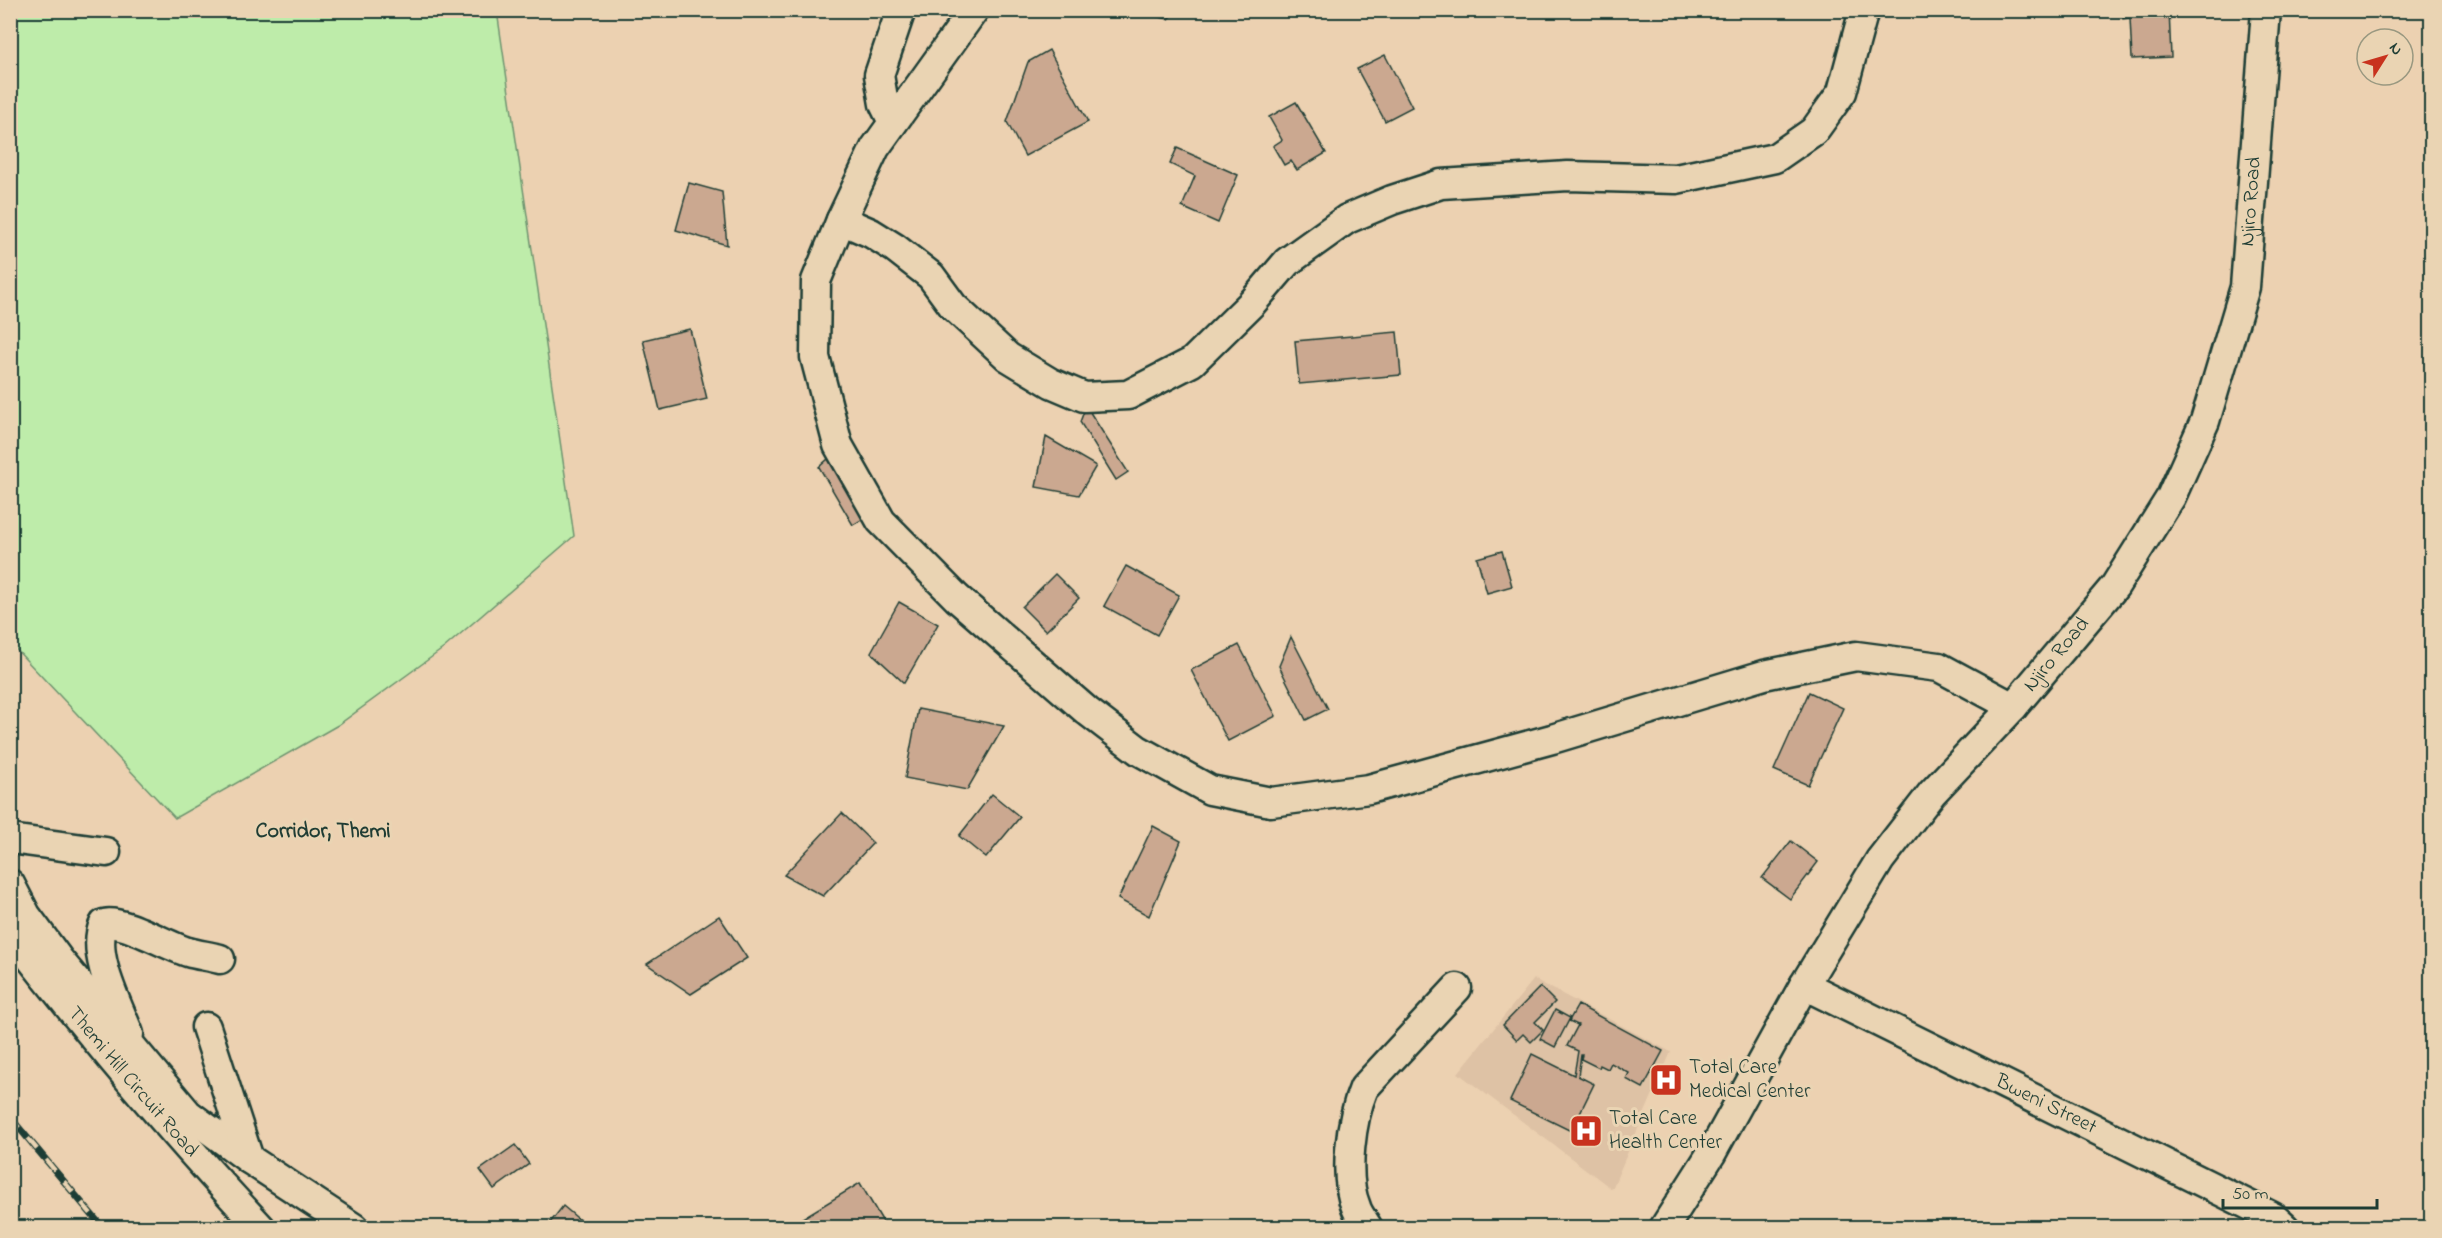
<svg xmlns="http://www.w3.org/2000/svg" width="2442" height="1238" viewBox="0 0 2442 1238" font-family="'Indie Flower',sans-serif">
<rect width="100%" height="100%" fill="#ecd1b1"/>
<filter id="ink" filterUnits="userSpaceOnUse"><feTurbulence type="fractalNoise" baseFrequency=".0167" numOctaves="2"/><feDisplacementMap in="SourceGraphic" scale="12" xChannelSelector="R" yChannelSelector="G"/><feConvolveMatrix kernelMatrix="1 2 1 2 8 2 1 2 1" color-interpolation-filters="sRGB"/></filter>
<g filter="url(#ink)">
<path fill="#dec2a5" d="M1534 979 1671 1052 1612 1189 1458 1073Z"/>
<path fill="#beecaa" stroke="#6e946f" stroke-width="1.5" d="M318 11V14L328 10 497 11 574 536 444 648 338 725 175 818 11 644V11Z"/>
<g fill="#cba890" stroke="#1f3d34" stroke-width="1.5">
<path d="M1127 10H1177L1168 19Z"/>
<path d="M2123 10H2169L2171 57 2132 59 2130 18 2123 19Z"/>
<path d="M1049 50 1088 122 1025 156 1007 122 1028 62Z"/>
<path d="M1385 55 1412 107 1385 121 1357 69Z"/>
<path d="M1296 102 1326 153 1297 170 1291 161 1284 165 1273 146 1282 140 1269 117Z"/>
<path d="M1177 148 1238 175 1218 223 1182 207 1195 176 1170 164Z"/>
<path d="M689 183 722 192 727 245 676 230Z"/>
<path d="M690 329 707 399 660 410 643 340Z"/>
<path d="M1397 332 1401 375 1299 384 1295 341Z"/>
<path d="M1086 406 1128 472 1116 480 1080 422Z"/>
<path d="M1046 437 1096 466 1079 495 1036 487Z"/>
<path d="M836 452 868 516 853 525 819 467Z"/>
<path d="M1502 551 1512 586 1487 593 1477 558Z"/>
<path d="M1126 566 1179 595 1157 635 1104 606Z"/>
<path d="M1055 574 1079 598 1046 631 1022 607Z"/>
<path d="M899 602 938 624 904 683 871 652Z"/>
<path d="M1291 637 1328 709 1306 720 1279 666Z"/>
<path d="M1239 645 1276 716 1228 741 1191 670Z"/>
<path d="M1809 692 1843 708 1808 785 1774 770Z"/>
<path d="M918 709 1004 726 967 790 905 778Z"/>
<path d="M992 794 1020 817 986 858 959 836Z"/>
<path d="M842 813 873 843 823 896 784 875Z"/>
<path d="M1153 826 1181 841 1149 916 1118 899Z"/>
<path d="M1791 841 1818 862 1790 899 1762 878Z"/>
<path d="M719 916 747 958 691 994 647 964Z"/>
<path d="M1540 987 1555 1002 1535 1022 1543 1030 1531 1042 1523 1034 1517 1040 1503 1025Z"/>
<path d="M1578 1005 1663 1051 1643 1088 1626 1079 1629 1073 1611 1063 1608 1069 1600 1065 1599 1068 1581 1059 1582 1055H1581L1578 1076 1594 1084 1571 1131 1510 1101 1532 1054 1574 1075 1578 1051 1567 1046 1578 1025 1569 1021Z"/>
<path d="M1555 1010 1570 1018 1555 1047 1540 1039Z"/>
<path d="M515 1145 529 1164 494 1189 480 1170Z"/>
<path d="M860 1183 886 1227 884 1228H786Z"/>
<path d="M563 1206 589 1228H546Z"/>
</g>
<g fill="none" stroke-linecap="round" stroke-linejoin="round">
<defs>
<g id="minor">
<path d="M974 10 875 148 841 220 816 281 815 357 838 445 881 521 957 598 1087 711 1138 750 1210 790 1271 802 1369 789 1552 739 1764 675 1856 656 1939 667 2013 707"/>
<path d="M893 122 884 104 879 75 901 10"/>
<path d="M841 220 871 233 895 248 931 276 953 306 1008 357 1051 383 1084 397 1128 395 1192 362 1252 303 1287 262 1347 219 1392 200 1441 184 1568 176 1676 179 1775 158 1814 131 1842 92 1864 10"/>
<path d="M10 839 106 852"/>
<path d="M10 884 26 915 60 961 188 1114 249 1159 354 1228"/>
<path id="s1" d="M10 932C89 1034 173 1134 261 1228"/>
<path id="s2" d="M1804 985 2273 1217 2285 1228"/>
<path d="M206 1027 249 1159"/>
<path d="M129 1034C118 1005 90 953 104 924 117 917 170 947 188 952 198 955 209 956 220 959"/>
<path d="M1368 1228C1364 1221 1358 1214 1356 1207 1343 1176 1351 1119 1364 1088L1457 988"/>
<path id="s3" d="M1664 1228 1711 1154 1804 985 1880 860 1932 793 2013 707 2115 586 2171 497 2205 421 2245 287 2266 10"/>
</g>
</defs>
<use href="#minor" stroke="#1f3d34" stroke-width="33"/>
<use href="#minor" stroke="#ead4b3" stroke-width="28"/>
<defs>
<path id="rail" d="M10 1117 103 1228"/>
</defs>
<use href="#rail" stroke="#1f3d34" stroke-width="7"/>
<use href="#rail" stroke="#ead4b3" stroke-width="4.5" stroke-dasharray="14" stroke-linecap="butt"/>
</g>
</g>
<defs>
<symbol id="hospital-square" viewBox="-11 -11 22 22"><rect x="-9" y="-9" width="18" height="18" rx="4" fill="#c8321e" stroke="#ead4b3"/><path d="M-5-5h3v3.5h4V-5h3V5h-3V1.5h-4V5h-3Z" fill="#fff"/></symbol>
</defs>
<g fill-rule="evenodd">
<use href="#hospital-square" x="1647" y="1061" width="38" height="38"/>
<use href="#hospital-square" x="1567" y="1112" width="38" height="38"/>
</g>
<g text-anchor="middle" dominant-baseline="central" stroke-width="6" stroke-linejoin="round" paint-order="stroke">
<g font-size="21" fill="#1f3d34" stroke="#ead4b3">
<text stroke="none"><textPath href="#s3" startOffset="1202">Njiro Road</textPath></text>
<text stroke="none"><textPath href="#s3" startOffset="698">Njiro Road</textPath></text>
<text stroke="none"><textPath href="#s1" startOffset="194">Themi Hill Circuit Road</textPath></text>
<text stroke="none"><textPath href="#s2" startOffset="270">Bweni Street</textPath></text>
</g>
<g font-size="21" fill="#1f3d34" stroke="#ead4b3" text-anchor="start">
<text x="1689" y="1068">Total Care<tspan x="1689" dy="24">Medical Center</tspan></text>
<text x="1609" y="1119">Total Care<tspan x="1609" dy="24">Health Center</tspan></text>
</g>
<g font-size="22" font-weight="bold" fill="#1f3d34" stroke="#ead4b3">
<text x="323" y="832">Corridor, Themi</text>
</g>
</g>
<rect width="2442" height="1238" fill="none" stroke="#ead4b3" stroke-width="36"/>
<rect x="18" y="18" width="2406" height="1202" fill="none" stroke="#1f3d34" stroke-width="2" filter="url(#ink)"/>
<g transform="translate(2385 57) rotate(53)"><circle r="28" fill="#ead4b3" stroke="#999880" stroke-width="1.5"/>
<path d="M0-4.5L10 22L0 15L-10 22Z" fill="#c8321e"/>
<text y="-9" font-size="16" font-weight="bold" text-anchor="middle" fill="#1f3d34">N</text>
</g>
<path d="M2223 1199v9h154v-9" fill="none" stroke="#1f3d34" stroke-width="3"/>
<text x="2232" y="1199" font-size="18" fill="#1f3d34" stroke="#ead4b3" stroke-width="4.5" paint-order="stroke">50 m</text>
</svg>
